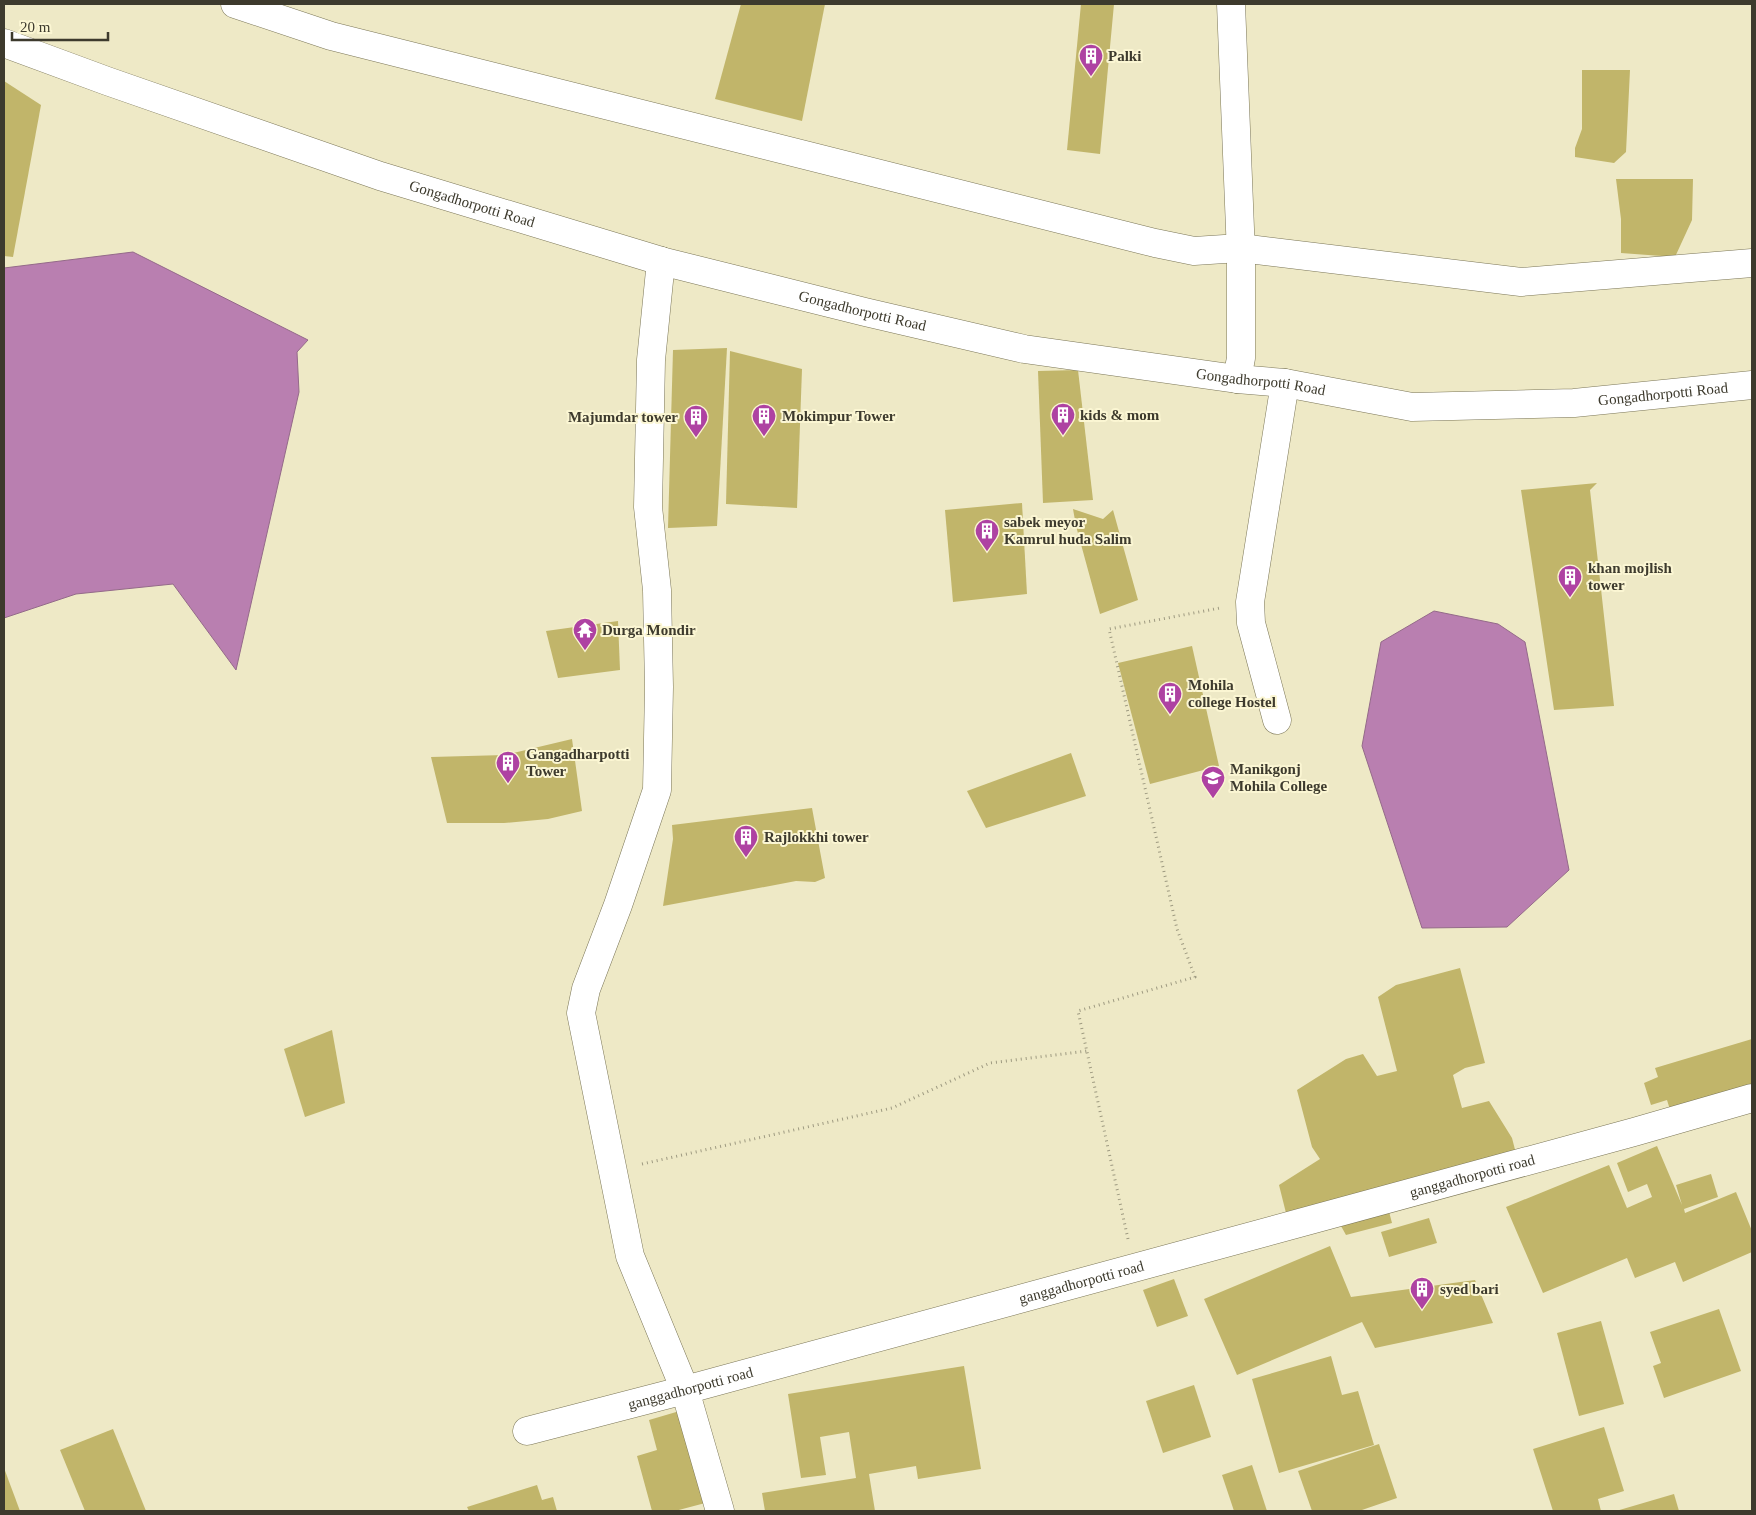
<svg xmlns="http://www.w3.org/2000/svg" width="1756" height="1515" viewBox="0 0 1756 1515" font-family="Georgia,serif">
<rect width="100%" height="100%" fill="#eee9c6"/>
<g fill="#b97fb0" stroke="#946a89">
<path d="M133 252 308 340 297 352 299 392 236 670 173 584 76 594 4 618V268Z"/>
<path d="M1434 611 1498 624 1525 642 1569 870 1507 927 1422 928 1362 746 1381 642Z"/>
</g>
<g fill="#c1b56a">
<path d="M741 4H825L802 121 715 99Z"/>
<path d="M1081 4H1114L1100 154 1067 150Z"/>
<path d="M1582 70H1630L1626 152 1614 163 1575 157V148L1582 129Z"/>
<path d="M4 81 41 105 13 257 4 256Z"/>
<path d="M1616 179H1693L1692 220 1675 257 1621 253V219Z"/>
<path d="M727 348 717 526 668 528 673 350Z"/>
<path d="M730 351 802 369 797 508 726 504Z"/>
<path d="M1078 370 1093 500 1043 503 1038 371Z"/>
<path d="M1597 483 1590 490 1614 706 1554 710 1521 490Z"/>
<path d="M1022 503 1027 594 953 602 945 510Z"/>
<path d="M1073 509 1103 519 1113 510 1138 600 1100 614 1076 526Z"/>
<path d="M618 621 620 670 558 678 546 631Z"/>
<path d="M1192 646 1219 766 1150 784 1118 663Z"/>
<path d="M572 739 582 811 548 819 504 823H447L431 757 505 755Z"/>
<path d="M1071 753 1086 796 986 828 967 791Z"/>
<path d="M812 808 825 878 815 882 796 881 663 906 673 839 672 825Z"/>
<path d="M1460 968 1485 1063 1465 1068 1453 1075 1462 1108 1489 1101 1512 1138 1520 1169 1387 1204 1392 1223 1346 1235 1336 1217 1290 1229 1279 1185 1320 1159 1312 1147 1297 1090 1346 1059 1363 1054 1377 1076 1397 1071 1378 997 1396 985Z"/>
<path d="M332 1030 345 1103 305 1117 284 1049Z"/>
<path d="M1752 1039V1084L1671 1113 1667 1100 1651 1105 1644 1083 1658 1077 1655 1068Z"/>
<path d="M1657 1146 1682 1205 1676 1185 1711 1174 1718 1197 1684 1209 1685 1213 1736 1192 1752 1231V1252L1683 1282 1675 1262 1635 1278 1627 1258 1543 1293 1506 1207 1609 1165 1627 1208 1652 1197 1647 1184 1628 1192 1617 1163Z"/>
<path d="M1429 1218 1437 1243 1389 1257 1381 1232Z"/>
<path d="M1330 1246 1351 1297 1475 1280 1493 1323 1375 1348 1362 1322 1237 1375 1204 1299Z"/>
<path d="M1174 1279 1188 1316 1157 1327 1143 1290Z"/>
<path d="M1719 1309 1741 1371 1664 1398 1653 1366 1661 1363 1650 1332Z"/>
<path d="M1601 1321 1624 1404 1579 1416 1557 1333Z"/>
<path d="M1331 1356 1342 1395 1358 1391 1374 1445 1279 1473 1252 1379Z"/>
<path d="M964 1366 981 1469 918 1479 916 1466 869 1474 875 1511H765L762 1493 856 1478 849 1432 820 1437 826 1475 801 1478 788 1394Z"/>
<path d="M1194 1385 1211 1437 1163 1453 1146 1401Z"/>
<path d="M683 1410 709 1502 675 1511H652L637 1456 657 1450 649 1420Z"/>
<path d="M1604 1427 1624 1491 1598 1499 1601 1511H1553L1533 1449Z"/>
<path d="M113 1429 146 1511H85L60 1450Z"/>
<path d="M1379 1444 1397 1498 1359 1511H1312L1298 1471Z"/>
<path d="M1252 1465 1267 1511H1234L1222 1475Z"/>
<path d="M4 1468 20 1511H4Z"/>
<path d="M537 1485 542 1500 553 1497 557 1511H469L467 1507Z"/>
<path d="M1674 1494 1679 1511H1616Z"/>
</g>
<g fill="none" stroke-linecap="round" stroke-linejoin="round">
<defs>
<g id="minor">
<path d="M235 4 331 36 1155 243 1194 251 1240 248 1521 282 1752 263"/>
<path d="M1231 4 1241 254V358L1237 379"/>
<path d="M661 261 651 360 648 507 657 590 659 687 657 790 618 905 586 989 581 1013 630 1256 685 1390 720 1511"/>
<path d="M1277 720 1251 623 1250 602 1285 383"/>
<path id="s1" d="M527 1431 685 1390 1634 1132 1752 1098"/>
</g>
<g id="tertiary">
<path id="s2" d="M4 43 107 81 380 176 661 261 865 312 1024 349 1237 379 1285 383 1412 407 1574 403 1752 385"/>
</g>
</defs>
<use href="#minor" stroke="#7b7657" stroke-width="29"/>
<use href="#tertiary" stroke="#7b7657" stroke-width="29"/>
<g stroke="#9e9a81" stroke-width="3" stroke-dasharray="1 4" stroke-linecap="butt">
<path d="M642 1164 892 1108 990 1063 1087 1051"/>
<path d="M1128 1239 1078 1011 1195 977 1177 929 1109 629 1220 608"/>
</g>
<use href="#minor" stroke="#fff" stroke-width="28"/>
<use href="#tertiary" stroke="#fff" stroke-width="28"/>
</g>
<defs>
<symbol id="building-pin" viewBox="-11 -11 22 30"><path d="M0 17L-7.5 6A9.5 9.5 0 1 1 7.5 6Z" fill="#ae42a2" stroke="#fbf6d3"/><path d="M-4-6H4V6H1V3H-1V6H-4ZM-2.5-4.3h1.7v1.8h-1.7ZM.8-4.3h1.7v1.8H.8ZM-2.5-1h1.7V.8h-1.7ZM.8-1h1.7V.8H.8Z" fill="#fff"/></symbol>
<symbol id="temple-pin" viewBox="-11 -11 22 30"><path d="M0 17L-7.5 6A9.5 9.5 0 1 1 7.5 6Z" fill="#ae42a2" stroke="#fbf6d3"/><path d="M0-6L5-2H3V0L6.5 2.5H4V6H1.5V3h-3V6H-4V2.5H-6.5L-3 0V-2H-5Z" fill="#fff"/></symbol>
<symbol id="university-pin" viewBox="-11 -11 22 30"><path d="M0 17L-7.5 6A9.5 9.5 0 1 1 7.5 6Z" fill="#ae42a2" stroke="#fbf6d3"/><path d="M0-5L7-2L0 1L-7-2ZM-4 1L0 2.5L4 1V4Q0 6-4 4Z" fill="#fff"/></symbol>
</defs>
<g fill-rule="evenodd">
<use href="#building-pin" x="1077" y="42" width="28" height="38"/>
<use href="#building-pin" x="1049" y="401" width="28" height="38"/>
<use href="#building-pin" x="750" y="402" width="28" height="38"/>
<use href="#building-pin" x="682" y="403" width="28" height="38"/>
<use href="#building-pin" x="973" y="517" width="28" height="38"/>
<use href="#building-pin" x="1556" y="563" width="28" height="38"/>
<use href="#temple-pin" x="571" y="616" width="28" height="38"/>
<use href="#building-pin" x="1156" y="680" width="28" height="38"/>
<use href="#building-pin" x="494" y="749" width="28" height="38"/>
<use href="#university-pin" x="1199" y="764" width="28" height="38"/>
<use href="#building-pin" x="732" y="823" width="28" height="38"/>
<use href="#building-pin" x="1408" y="1275" width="28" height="38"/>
</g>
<g text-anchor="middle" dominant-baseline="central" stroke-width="4" stroke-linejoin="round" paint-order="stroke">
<g font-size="15" font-weight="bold" fill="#3d3a2d" stroke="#fbf6d3" text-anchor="start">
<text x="1108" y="56">Palki</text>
<text x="1080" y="415">kids &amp; mom</text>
<text x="782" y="416">Mokimpur Tower</text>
<text x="678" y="417" text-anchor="end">Majumdar tower</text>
<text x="1004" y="522">sabek meyor<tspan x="1004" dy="17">Kamrul huda Salim</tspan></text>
<text x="1588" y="568">khan mojlish<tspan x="1588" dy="17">tower</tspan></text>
<text x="602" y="630">Durga Mondir</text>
<text x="1188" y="685">Mohila<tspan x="1188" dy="17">college Hostel</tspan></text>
<text x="526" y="754">Gangadharpotti<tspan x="526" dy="17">Tower</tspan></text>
<text x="1230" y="769">Manikgonj<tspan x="1230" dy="17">Mohila College</tspan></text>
<text x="764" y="837">Rajlokkhi tower</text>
<text x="1440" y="1289">syed bari</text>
</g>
<g font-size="15" fill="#3d3a2d" stroke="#fbf6d3">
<text stroke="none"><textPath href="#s2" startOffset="495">Gongadhorpotti Road</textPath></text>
<text stroke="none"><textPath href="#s2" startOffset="900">Gongadhorpotti Road</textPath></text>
<text stroke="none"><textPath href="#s2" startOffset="1305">Gongadhorpotti Road</textPath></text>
<text stroke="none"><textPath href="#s2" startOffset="1710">Gongadhorpotti Road</textPath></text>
<text stroke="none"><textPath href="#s1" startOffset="979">ganggadhorpotti road</textPath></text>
<text stroke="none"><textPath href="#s1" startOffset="574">ganggadhorpotti road</textPath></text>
<text stroke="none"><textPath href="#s1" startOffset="169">ganggadhorpotti road</textPath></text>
</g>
</g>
<rect width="1756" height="1515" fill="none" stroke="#3d3a2d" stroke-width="10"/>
<path d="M12 32v8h96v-8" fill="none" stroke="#3d3a2d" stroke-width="2.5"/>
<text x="20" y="32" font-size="15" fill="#3d3a2d" stroke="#fbf6d3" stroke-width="4" paint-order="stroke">20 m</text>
</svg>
